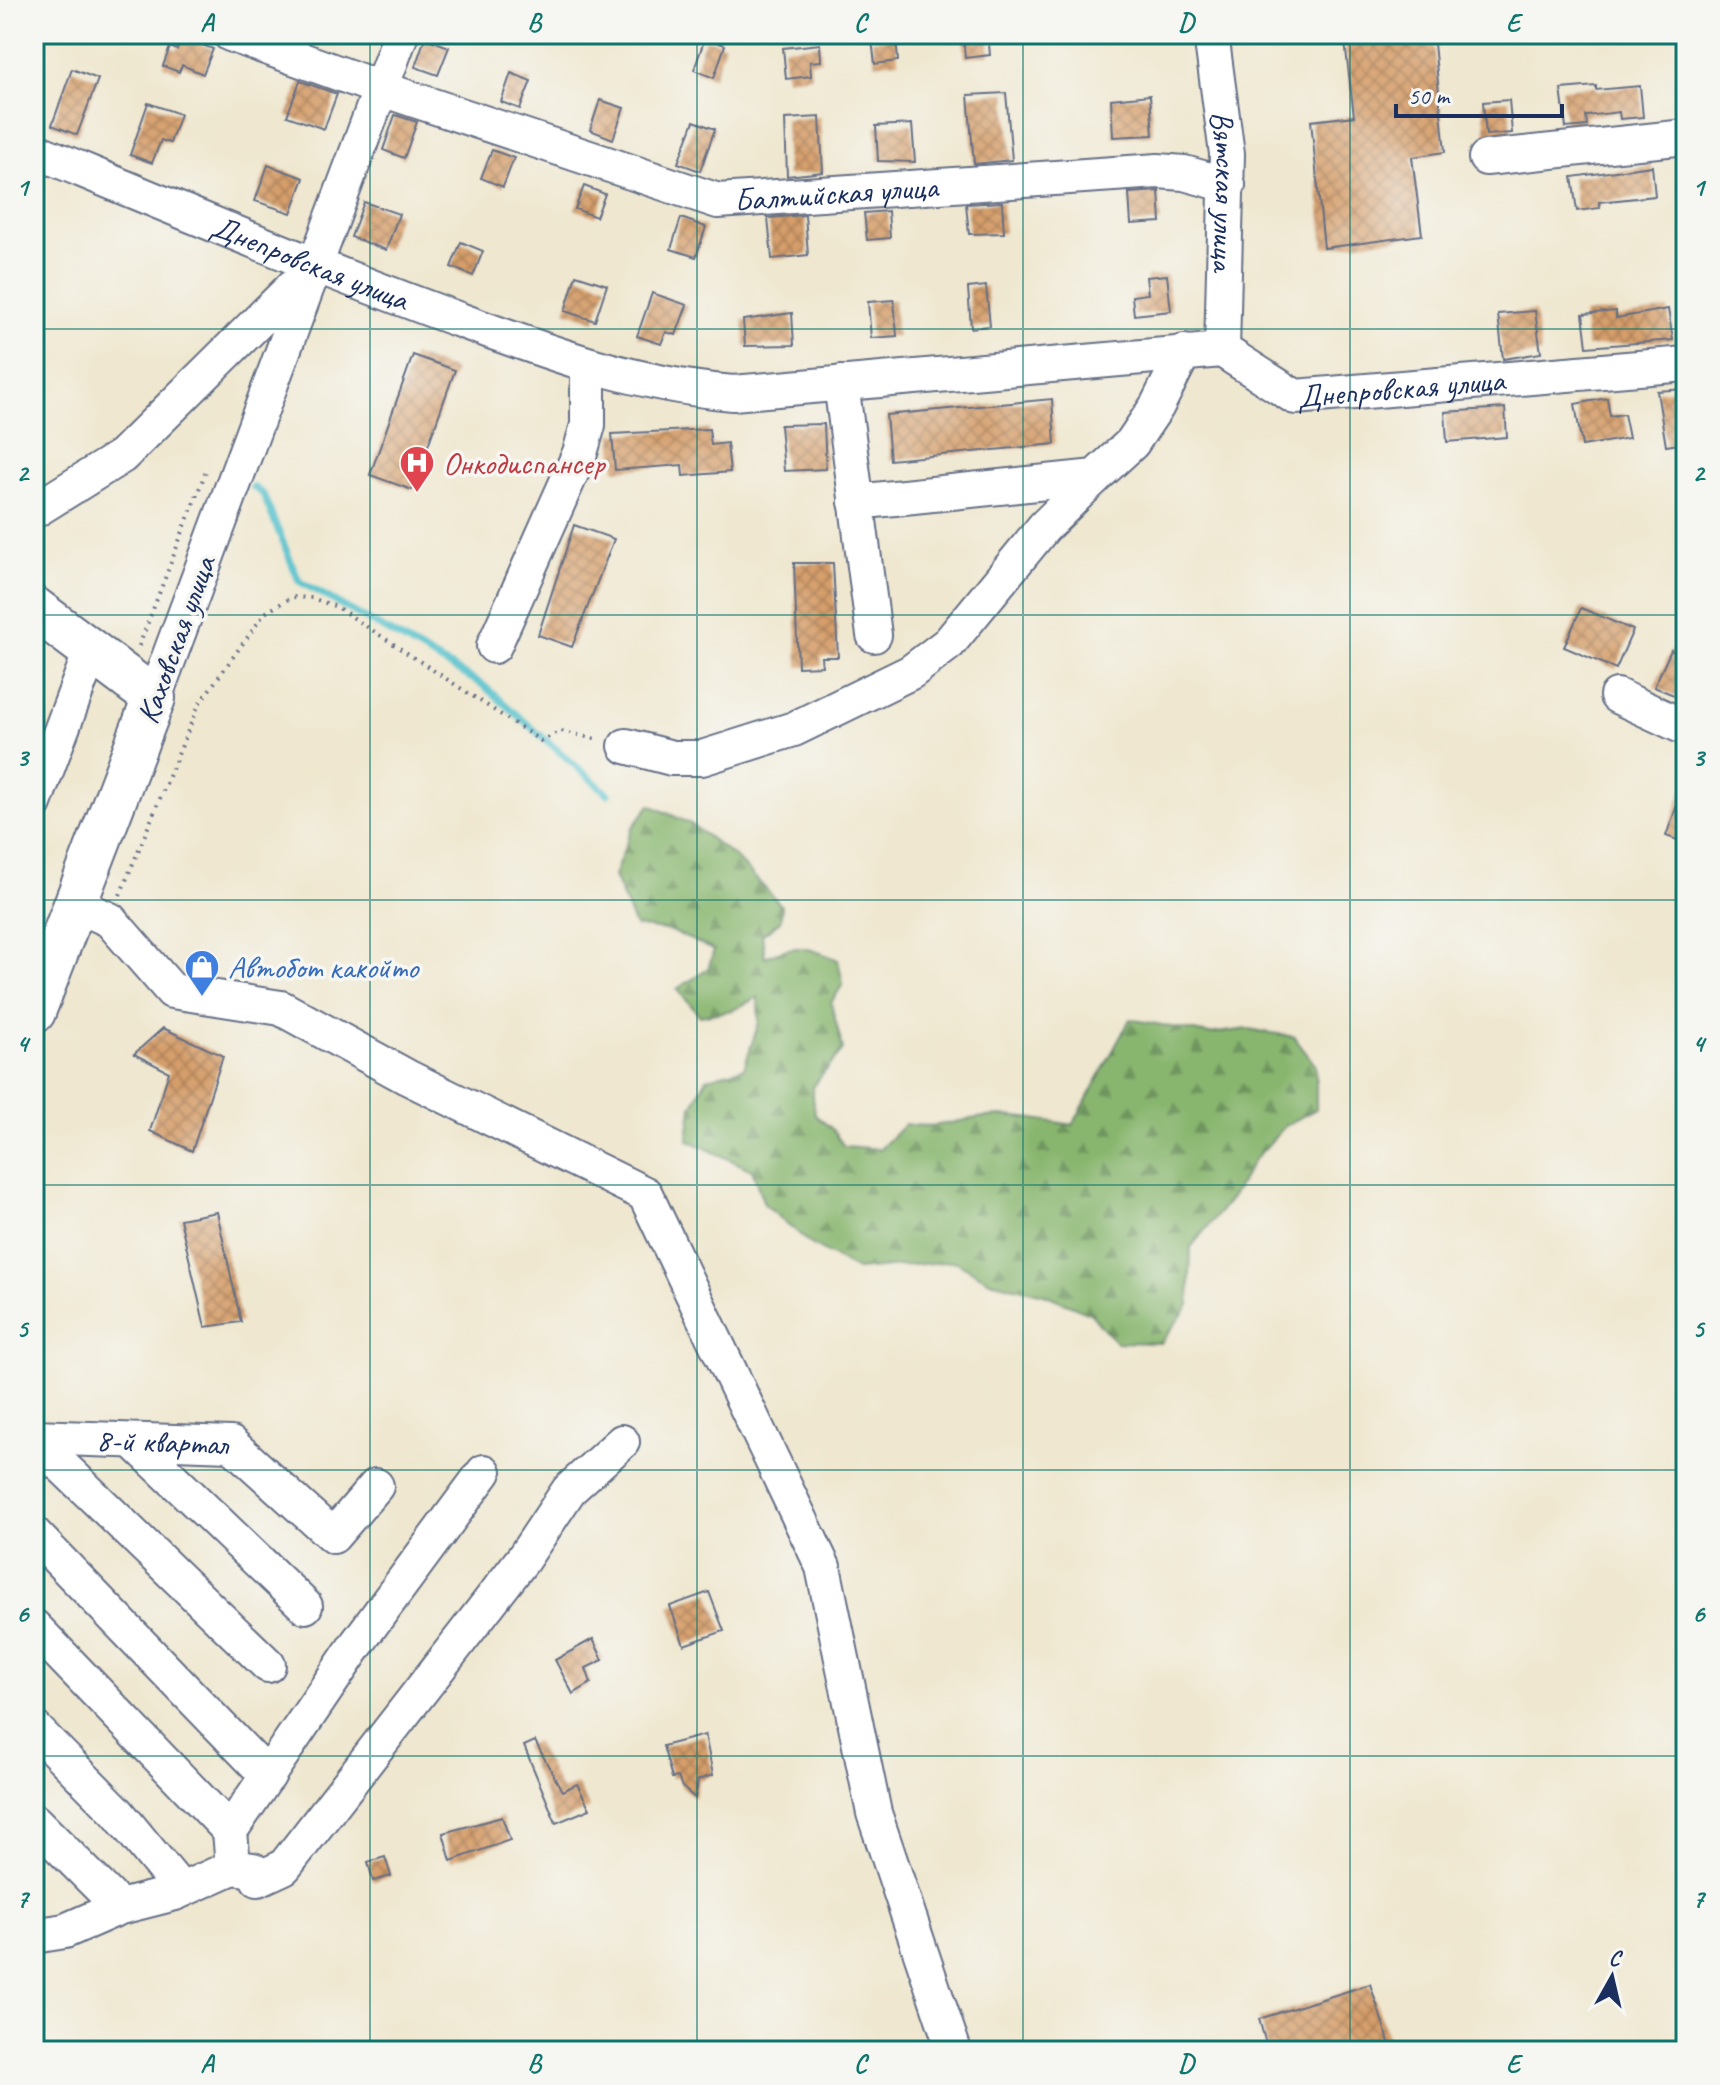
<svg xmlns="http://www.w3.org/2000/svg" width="1720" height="2085" viewBox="0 0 1720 2085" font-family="Caveat,sans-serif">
<defs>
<pattern id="forest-firs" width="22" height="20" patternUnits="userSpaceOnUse" patternTransform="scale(2)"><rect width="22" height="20" fill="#88b66e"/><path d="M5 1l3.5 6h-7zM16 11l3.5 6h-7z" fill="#6e945e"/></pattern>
<pattern id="building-cross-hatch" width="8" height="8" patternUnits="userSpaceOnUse" patternTransform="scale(2)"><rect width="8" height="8" fill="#d69e6a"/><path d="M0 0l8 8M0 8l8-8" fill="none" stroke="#ad815a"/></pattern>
</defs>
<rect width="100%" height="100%" fill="#f6f6f2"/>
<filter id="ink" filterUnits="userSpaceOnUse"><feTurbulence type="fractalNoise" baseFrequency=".0125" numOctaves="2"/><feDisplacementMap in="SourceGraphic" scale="16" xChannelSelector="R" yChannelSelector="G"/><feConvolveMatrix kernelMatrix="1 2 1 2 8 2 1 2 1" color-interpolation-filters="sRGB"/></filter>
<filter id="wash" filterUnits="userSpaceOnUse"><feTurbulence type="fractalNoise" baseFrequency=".006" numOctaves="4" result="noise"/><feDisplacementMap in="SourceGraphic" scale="32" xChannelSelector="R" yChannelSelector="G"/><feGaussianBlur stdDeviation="1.8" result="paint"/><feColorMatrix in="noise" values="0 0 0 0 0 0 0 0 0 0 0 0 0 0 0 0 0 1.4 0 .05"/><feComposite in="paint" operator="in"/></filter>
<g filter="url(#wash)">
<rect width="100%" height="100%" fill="#efe7cf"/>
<path fill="url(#forest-firs)" stroke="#527266" stroke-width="2" d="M650 805 691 824 736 858 782 906 780 921 762 935 765 957C796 943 806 946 838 960L843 984 831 1003 843 1050 812 1087 815 1115 831 1128 844 1146 880 1149 905 1124C940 1130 953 1120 986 1117 1017 1114 1043 1121 1073 1125L1130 1019 1209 1034 1249 1029 1294 1037 1316 1066V1109L1286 1125 1254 1160 1231 1198 1191 1247 1189 1305 1161 1343 1116 1342 1090 1313 1044 1294 990 1281 955 1261 857 1270 811 1244 764 1204 752 1170 688 1140 692 1107 707 1078 744 1068 759 1022 758 997 733 1010 700 1016 677 989 708 969 714 950 671 931 635 926 614 876 632 828Z"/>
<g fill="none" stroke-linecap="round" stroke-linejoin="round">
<path stroke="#54c1cc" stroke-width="7" d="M253 487 263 494 299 581 483 685 608 794"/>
</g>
<g id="blocks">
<g fill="url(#building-cross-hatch)">
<path d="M963 34H988L990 55 965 58Z"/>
<path d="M1344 34H1433L1445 152 1412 157 1422 235 1324 248 1311 121 1354 116Z"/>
<path d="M182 37 213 49 203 74 182 65 179 72 163 66 170 47 177 50Z"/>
<path d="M896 37 898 61 875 64 872 40Z"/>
<path d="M425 38 449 47 438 75 415 67Z"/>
<path d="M705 38 725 45 714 78 694 70Z"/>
<path d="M820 44 821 61 810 62 811 76 786 79 783 48Z"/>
<path d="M72 69 98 79 77 135 52 125Z"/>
<path d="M511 73 531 81 520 109 501 102Z"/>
<path d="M300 81 337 94 324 129 287 116Z"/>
<path d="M1596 86V90L1640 86 1643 117 1620 119 1619 112 1586 116 1587 126 1566 128 1561 89Z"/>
<path d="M1006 93 1012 160 974 164 968 95Z"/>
<path d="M1150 95 1153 135 1113 137 1111 99Z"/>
<path d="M600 100 624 108 613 139 590 130Z"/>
<path d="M1509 100 1512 133 1486 135 1483 102Z"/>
<path d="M148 103 180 114 170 143 161 140 152 163 130 155Z"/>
<path d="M395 115 417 122 404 158 383 150Z"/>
<path d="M820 117 823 172 787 176 785 119Z"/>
<path d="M694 121 715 129 700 171 678 163Z"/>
<path d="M912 124 915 162 878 161 876 126Z"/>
<path d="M492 150 514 158 503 187 481 178Z"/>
<path d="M268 165 304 178 291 213 255 201Z"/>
<path d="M1652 166 1655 196 1599 202 1600 208 1577 211 1572 177Z"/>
<path d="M584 186 605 194 596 217 575 209Z"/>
<path d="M1159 191 1161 222 1131 224 1129 193Z"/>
<path d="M364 202 399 214 386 250 351 237Z"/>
<path d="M1002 202 1004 233 969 234 966 204Z"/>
<path d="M888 211 890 238 867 240 864 213Z"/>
<path d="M805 215 808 255 772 259 768 218Z"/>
<path d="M681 218 706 227 696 257 671 249Z"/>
<path d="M461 242 483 251 473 276 451 267Z"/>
<path d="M576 275 607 285 595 321 565 311Z"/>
<path d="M1167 275 1171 311 1134 315 1132 296 1148 294 1146 277Z"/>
<path d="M986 286 990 326 971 328 968 288Z"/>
<path d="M652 293 687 305 676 335 666 332 661 344 637 336Z"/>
<path d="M894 300 897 336 871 338 868 302Z"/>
<path d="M1668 309 1673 340 1587 347 1583 314 1616 311V318Z"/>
<path d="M1535 311 1541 353 1503 359 1498 314Z"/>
<path d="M792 313 794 345 745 346 743 320Z"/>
<path d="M413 355 455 370 412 490 370 475Z"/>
<path d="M1685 389 1686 443 1666 446 1657 391Z"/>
<path d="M1607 398 1610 416 1624 414 1629 438 1582 446 1575 404Z"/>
<path d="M1052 399 1055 444 890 460 886 415Z"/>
<path d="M1505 408 1507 437 1447 442 1445 412Z"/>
<path d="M824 424 826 469 784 471 780 425Z"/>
<path d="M709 429 711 445 727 443 730 472 683 476 682 465 615 470 612 434Z"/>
<path d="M574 525 614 539 572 647 538 635Z"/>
<path d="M794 563H833L838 657H821L822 666 798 667Z"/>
<path d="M1581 608 1633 630 1616 669 1564 647Z"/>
<path d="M1671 650 1686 658V700L1654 687Z"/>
<path d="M1684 786H1686V843L1666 836Z"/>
<path d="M163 1028 223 1056 192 1151 150 1131 169 1072 134 1054Z"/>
<path d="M217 1212 241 1322 205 1327 180 1219Z"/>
<path d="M709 1592 724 1631 684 1645 670 1606Z"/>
<path d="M593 1639 603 1660 586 1668 591 1683 573 1694 555 1660Z"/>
<path d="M705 1735 713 1775 698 1780 695 1798 682 1787 678 1777 672 1778 663 1746Z"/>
<path d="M535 1741 562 1791 577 1784 590 1809 556 1823 524 1746Z"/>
<path d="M502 1817 510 1840 451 1861 443 1833Z"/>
<path d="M385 1857 391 1876 373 1881 368 1862Z"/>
<path d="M1370 1984 1392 2051H1268L1259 2019Z"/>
</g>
</g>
</g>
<g filter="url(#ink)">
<use href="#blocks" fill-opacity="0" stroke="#656f86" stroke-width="2"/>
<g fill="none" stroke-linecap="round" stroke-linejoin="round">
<defs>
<g id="minor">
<path id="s1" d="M230 34 382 89 718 201 1158 171 1184 173 1228 185"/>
<path id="s2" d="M1211 34 1227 154 1222 350"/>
<path id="s3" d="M34 150C167 205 300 261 435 311 534 347 626 384 733 393L1222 350 1295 397 1686 364"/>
<path d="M1486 158 1686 137"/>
<path d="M841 383 874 635"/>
<path d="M856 502 1095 477 1132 443 1157 406 1184 352"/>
<path d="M34 511 122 456 308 272"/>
<path d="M494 646 580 453 588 425V367"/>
<path d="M1617 696 1686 728"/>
<path d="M154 698 401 34"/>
<path d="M626 746 672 758H702L794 729 911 672 949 643 1044 527 1095 477"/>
<path d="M34 803 91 651"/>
<path d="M75 904 110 920 172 991 281 1008 407 1077 645 1194 823 1567 874 1813 954 2051"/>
<path id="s4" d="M34 1437 231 1444 333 1536 376 1486"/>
<path d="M34 1439 268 1665"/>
<path d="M133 1441 305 1606"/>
<path d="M34 1534 268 1776"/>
<path d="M34 1627 230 1831"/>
<path d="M34 1728 117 1812 181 1890"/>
<path d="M34 1821 120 1907"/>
<path d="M233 1867 230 1831 356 1645 484 1472"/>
<path d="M258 1879 284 1867 523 1559 569 1490 622 1442"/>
<path d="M34 1936 65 1931 120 1907 175 1893 233 1867 253 1870"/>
</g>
<path id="major" d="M34 608 154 698 34 1012"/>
</defs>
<use href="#minor" stroke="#656f86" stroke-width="38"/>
<use href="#major" stroke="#656f86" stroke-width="46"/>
<g stroke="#656f86" stroke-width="4" stroke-dasharray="2 6" stroke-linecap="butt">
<path d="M139 646 206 471"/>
<path d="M120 895 199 704 265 613 292 597 312 598 337 607 541 741 561 731 600 740"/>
</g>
<use href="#minor" stroke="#fff" stroke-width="34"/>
<use href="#major" stroke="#fff" stroke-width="42"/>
</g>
</g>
<path fill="none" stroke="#0f766e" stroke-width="2" stroke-opacity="0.55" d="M370 34V2051M697 34V2051M1023 34V2051M1350 34V2051M34 329H1686M34 615H1686M34 900H1686M34 1185H1686M34 1470H1686M34 1756H1686"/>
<defs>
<symbol id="hospital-pin" viewBox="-11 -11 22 30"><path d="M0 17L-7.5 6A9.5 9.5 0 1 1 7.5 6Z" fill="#e0444e" stroke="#f6f6f2"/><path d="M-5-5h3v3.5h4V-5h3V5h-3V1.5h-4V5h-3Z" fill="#fff"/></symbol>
<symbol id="shop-pin" viewBox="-11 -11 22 30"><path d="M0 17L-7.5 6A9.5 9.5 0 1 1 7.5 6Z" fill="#3f7fe0" stroke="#f6f6f2"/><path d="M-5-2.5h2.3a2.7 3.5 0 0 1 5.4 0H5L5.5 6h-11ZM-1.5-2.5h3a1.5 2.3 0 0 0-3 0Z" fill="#fff"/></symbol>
</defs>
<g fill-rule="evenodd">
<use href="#hospital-pin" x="397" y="443" width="40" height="54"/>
<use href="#shop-pin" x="182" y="947" width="40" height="54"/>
</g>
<g text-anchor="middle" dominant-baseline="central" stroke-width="7" stroke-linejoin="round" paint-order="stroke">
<g font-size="32" fill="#1b2f5e" stroke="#f6f6f2">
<text stroke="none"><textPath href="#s2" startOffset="158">Вятская улица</textPath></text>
<text stroke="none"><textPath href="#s1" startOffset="634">Балтийская улица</textPath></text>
<text stroke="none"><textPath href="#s3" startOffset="298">Днепровская улица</textPath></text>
<text stroke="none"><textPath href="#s3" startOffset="1426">Днепровская улица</textPath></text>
<text transform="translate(176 640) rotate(-70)">Каховская улица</text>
<text stroke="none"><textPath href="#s4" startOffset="128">8-й квартал</textPath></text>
</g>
<g font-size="32" fill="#be3a42" stroke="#f6f6f2" text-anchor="start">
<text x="443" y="463">Онкодиспансер</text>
</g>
<g font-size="32" fill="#366cbe" stroke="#f6f6f2" text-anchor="start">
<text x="228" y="967">Автобот какойто</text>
</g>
</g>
<rect width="1720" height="2085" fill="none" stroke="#f6f6f2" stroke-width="88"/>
<g transform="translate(1612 1977) rotate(8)" stroke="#f6f6f2" stroke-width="6" paint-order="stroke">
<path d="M0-6L14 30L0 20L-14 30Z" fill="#1b2f5e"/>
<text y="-12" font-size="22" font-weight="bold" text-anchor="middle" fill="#1b2f5e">С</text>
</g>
<path d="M1396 104v12h166v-12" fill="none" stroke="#1b2f5e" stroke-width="4"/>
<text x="1408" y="104" font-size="24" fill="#1b2f5e" stroke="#f6f6f2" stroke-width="6" paint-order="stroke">50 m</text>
<rect x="44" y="44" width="1632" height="1997" fill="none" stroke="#0f766e" stroke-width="3"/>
<g font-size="26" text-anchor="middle" font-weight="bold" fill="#0f766e">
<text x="207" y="31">A</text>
<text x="534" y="31">B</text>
<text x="860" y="31">C</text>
<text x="1186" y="31">D</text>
<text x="1513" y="31">E</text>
<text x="22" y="196">1</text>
<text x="1698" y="196">1</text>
<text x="22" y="481">2</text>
<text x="1698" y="481">2</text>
<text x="22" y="766">3</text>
<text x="1698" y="766">3</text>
<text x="22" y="1052">4</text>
<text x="1698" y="1052">4</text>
<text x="22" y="1337">5</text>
<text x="1698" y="1337">5</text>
<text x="22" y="1622">6</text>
<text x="1698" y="1622">6</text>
<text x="22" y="1907">7</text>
<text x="1698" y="1907">7</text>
<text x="207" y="2072">A</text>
<text x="534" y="2072">B</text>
<text x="860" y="2072">C</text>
<text x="1186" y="2072">D</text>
<text x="1513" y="2072">E</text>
</g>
</svg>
